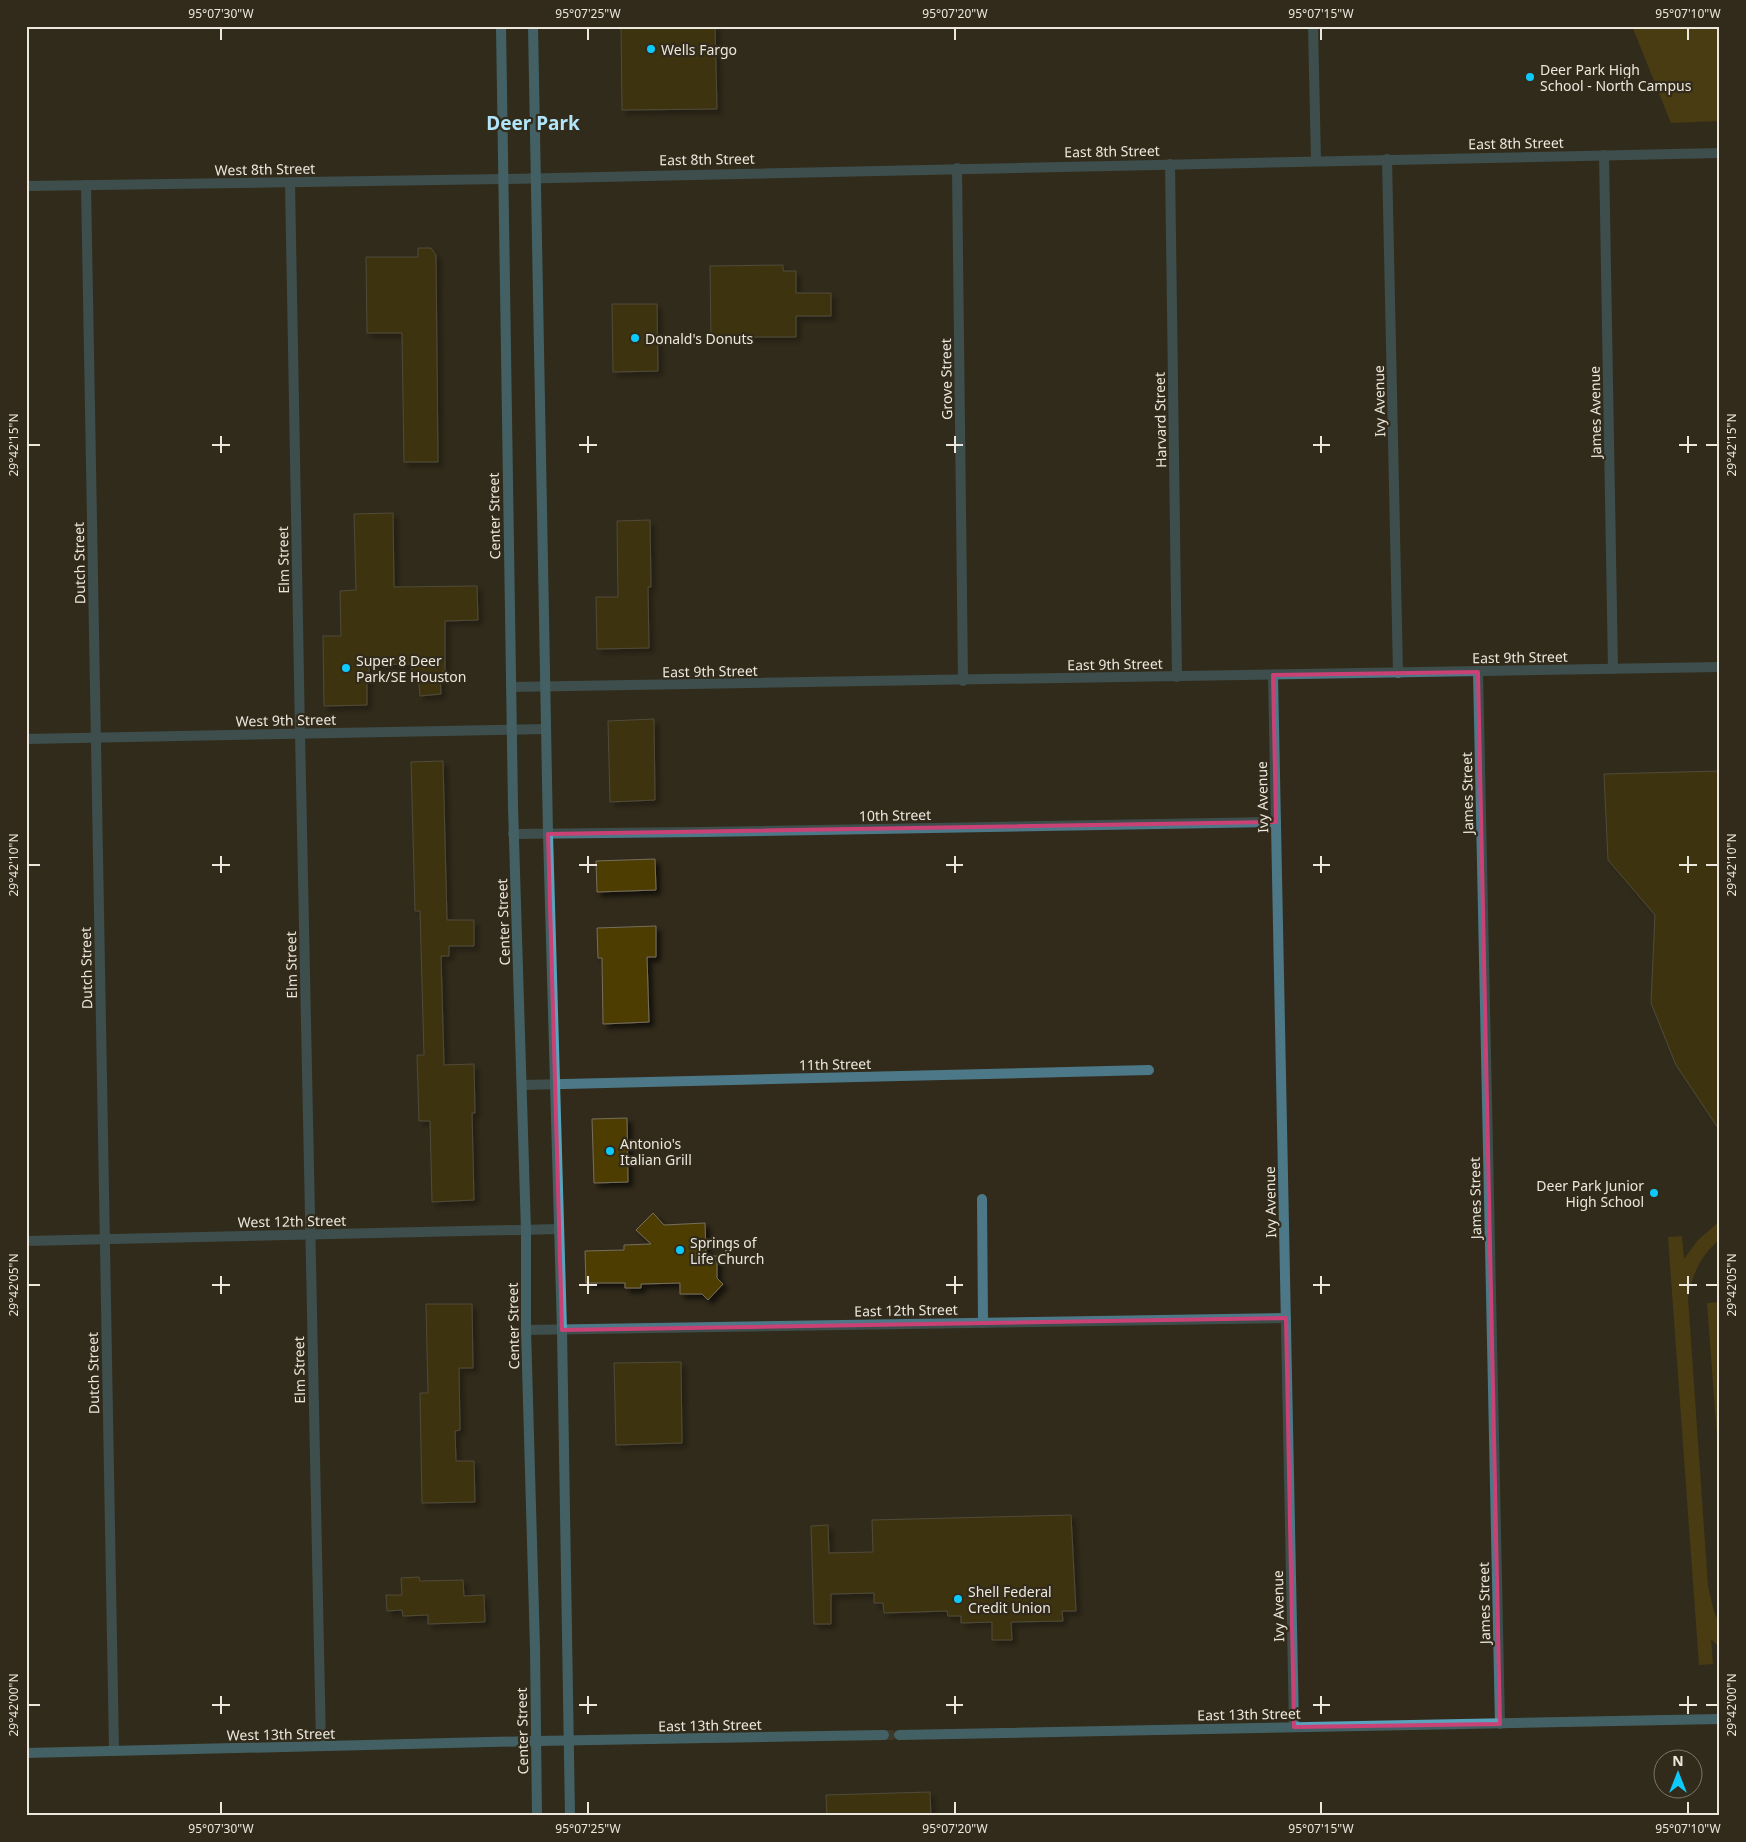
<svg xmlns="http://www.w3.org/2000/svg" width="1746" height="1842" viewBox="0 0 1746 1842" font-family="'Noto Sans',sans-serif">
<defs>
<filter id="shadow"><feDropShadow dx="4.5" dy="4.5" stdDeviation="2.5" flood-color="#0009"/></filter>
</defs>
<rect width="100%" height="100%" fill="#322b1b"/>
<g fill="#665007">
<path d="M1632 26H1720V121L1671 123Z"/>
<path d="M1720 1221V1239C1701 1255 1692 1274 1688 1298L1708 1586 1714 1612 1720 1624V1648L1711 1639 1713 1664 1699 1665 1668 1237 1682 1236 1684 1259 1698 1240Z"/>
<path d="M1720 1302V1477L1707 1303Z"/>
</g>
<g fill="#4d3c04" stroke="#766f5c" filter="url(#shadow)">
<path d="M621 26H715L717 109 622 110Z"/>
<path d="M418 248H431L436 255 438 462H404L402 333H367L366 257H418Z"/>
<path d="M783 265V271H796V293H831V316H796V337H711L710 266Z"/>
<path d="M612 304H657L658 371 613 372Z"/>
<path d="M393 513 394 587 477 586 478 620 445 621V671L440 673 441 694 420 696 418 675 412 674 411 664 369 665V680H367V705L324 706 323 636H341L340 591 356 590 354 514Z"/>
<path d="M650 520 651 587H648L649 648 597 649 596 597H618L617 521Z"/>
<path d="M654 719 655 800 610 802 608 721Z"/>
<path d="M443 761 447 920H474V946H449V956H441L444 1065 474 1064 475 1113H472L474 1200 432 1202 430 1121H419L417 1055H424L420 911H415L411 762Z"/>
<path d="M1720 771V1131L1676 1065 1651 1003 1655 915 1608 860 1604 774Z"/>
<path d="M655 859 656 890 597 892 596 861Z"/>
<path d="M656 926V957H647L649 1022 603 1024 602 958H598L597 928Z"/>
<path d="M627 1118 628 1182 594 1183 592 1119Z"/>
<path d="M653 1213 664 1225 705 1223 706 1256H717V1278L723 1284 708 1300 702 1294H680V1283L641 1284V1288H625V1283H586L585 1251 624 1250V1245L651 1244 636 1230Z"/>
<path d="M426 1304H472L473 1368H459L460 1430 455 1431 456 1461H474L475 1502 422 1503 420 1393H428Z"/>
<path d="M681 1362 682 1443 616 1445 614 1363Z"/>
<path d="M1071 1515 1076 1611H1062L1063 1621 1011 1622 1012 1640H992V1622L961 1623V1616H948L947 1611 884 1613 883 1603H874V1593L831 1594V1624H814L811 1526 828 1525 829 1553 873 1552 872 1520Z"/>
<path d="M419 1577 420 1581 463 1580 464 1596 484 1595 485 1622 428 1624V1615L403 1616 402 1610 387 1611 386 1595H402L401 1578Z"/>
<path d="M930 1792 931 1816H827L826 1795Z"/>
</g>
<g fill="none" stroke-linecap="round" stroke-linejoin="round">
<path stroke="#4e4738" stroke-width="10" stroke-dasharray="10 5" stroke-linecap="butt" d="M884 1735H899"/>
<g stroke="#4c7888" stroke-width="10">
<path d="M1313 26 1316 161"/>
<path d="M1604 155 1613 669"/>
<path d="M1387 159 1398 673"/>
<path d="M1170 164 1177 677"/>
<path d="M957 168 963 681"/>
<path d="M290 183 300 733 321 1746"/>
<path d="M86 185 114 1751"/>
<path d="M26 186 504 179"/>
<path d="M1478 672 1500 1724"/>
<path d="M1273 675 1294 1727"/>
<path d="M511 687 1720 667"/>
<path d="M26 739 546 729"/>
<path d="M513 834 700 832 1276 822"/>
<path d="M522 1085 1149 1070"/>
<path d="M982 1199 983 1323"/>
<path d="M26 1241 559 1229"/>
<path d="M526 1330 1286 1318"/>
</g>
<path stroke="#4c7888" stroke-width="10" d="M504 179 1720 153"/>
<g stroke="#5aa3bc" stroke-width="10">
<path d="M501 26 513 807 526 1231V1330L535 1648 537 1816"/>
<path d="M533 26 548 834 562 1330 570 1816"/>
<path d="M899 1735 1720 1719"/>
<path d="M26 1753 536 1741 884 1735"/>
</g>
</g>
<path d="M0 0H1746V1842H0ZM1478 672 1500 1724 1294 1727 1286 1318 562 1330 548 834 1276 822 1273 675Z" fill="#322b1b" fill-opacity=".55" fill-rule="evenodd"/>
<path fill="none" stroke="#ca4175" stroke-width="4" stroke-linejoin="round" d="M1478 672 1500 1724 1294 1727 1286 1318 562 1330 548 834 1276 822 1273 675Z"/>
<path fill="none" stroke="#ebe7dd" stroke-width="2" d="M221 28V40M588 28V40M955 28V40M1321 28V40M1688 28V40M221 436V453M588 436V453M955 436V453M1321 436V453M1688 436V453M28 445H40M212 445H230M579 445H597M946 445H963M1313 445H1330M1679 445H1697M1706 445H1718M221 856V873M588 856V873M955 856V873M1321 856V873M1688 856V873M28 865H40M212 865H230M579 865H597M946 865H963M1313 865H1330M1679 865H1697M1706 865H1718M221 1276V1294M588 1276V1294M955 1276V1294M1321 1276V1294M1688 1276V1294M28 1285H40M212 1285H230M579 1285H597M946 1285H963M1313 1285H1330M1679 1285H1697M1706 1285H1718M221 1696V1714M588 1696V1714M955 1696V1714M1321 1696V1714M1688 1696V1714M28 1705H40M212 1705H230M579 1705H597M946 1705H963M1313 1705H1330M1679 1705H1697M1706 1705H1718M221 1802V1814M588 1802V1814M955 1802V1814M1321 1802V1814M1688 1802V1814"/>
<g fill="#0ecafa" stroke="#322b1b" stroke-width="2">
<circle cx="651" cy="49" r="5"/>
<circle cx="1530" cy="77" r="5"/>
<circle cx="635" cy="338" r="5"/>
<circle cx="346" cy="668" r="5"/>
<circle cx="610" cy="1151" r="5"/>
<circle cx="1654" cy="1193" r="5"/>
<circle cx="680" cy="1250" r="5"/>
<circle cx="958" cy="1599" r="5"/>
</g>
<g text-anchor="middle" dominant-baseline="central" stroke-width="4.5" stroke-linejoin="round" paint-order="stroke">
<g font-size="14" fill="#ebe7dd" stroke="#322b1b" text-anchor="start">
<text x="661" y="49">Wells Fargo</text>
<text x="1540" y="69">Deer Park High<tspan x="1540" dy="16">School - North Campus</tspan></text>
<text x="645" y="338">Donald's Donuts</text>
<text x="356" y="660">Super 8 Deer<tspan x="356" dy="16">Park/SE Houston</tspan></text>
<text x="620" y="1143">Antonio's<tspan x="620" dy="16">Italian Grill</tspan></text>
<text x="1644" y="1185" text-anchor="end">Deer Park Junior<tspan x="1644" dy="16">High School</tspan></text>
<text x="690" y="1242">Springs of<tspan x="690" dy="16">Life Church</tspan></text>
<text x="968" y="1591">Shell Federal<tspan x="968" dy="16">Credit Union</tspan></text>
</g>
<g font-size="14" fill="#ebe7dd" stroke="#322b1b">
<text transform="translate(1516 143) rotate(-1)">East 8th Street</text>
<text transform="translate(1112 151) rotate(-1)">East 8th Street</text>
<text transform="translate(707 159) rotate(-1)">East 8th Street</text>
<text transform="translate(265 169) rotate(-1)">West 8th Street</text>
<text transform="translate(946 379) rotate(-91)">Grove Street</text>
<text transform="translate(1379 401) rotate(-91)">Ivy Avenue</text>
<text transform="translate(1595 412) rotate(-91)">James Avenue</text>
<text transform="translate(1160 420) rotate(-91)">Harvard Street</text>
<text transform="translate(494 516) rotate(-91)">Center Street</text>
<text transform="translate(283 560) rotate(-91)">Elm Street</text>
<text transform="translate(79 563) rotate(-91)">Dutch Street</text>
<text transform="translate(1520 657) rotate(-1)">East 9th Street</text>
<text transform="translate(1115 664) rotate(-1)">East 9th Street</text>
<text transform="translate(710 671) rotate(-1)">East 9th Street</text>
<text transform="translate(286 720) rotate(-1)">West 9th Street</text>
<text transform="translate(1467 793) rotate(-91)">James Street</text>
<text transform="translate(1262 797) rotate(-91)">Ivy Avenue</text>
<text transform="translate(895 815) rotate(-1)">10th Street</text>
<text transform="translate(503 922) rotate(-92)">Center Street</text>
<text transform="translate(291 965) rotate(-91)">Elm Street</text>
<text transform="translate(86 968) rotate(-91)">Dutch Street</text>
<text transform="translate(835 1064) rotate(-1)">11th Street</text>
<text transform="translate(1475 1198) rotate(-91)">James Street</text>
<text transform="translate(1270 1202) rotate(-91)">Ivy Avenue</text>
<text transform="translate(292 1221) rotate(-1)">West 12th Street</text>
<text transform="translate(906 1310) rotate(-1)">East 12th Street</text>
<text transform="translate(513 1326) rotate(-91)">Center Street</text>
<text transform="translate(299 1370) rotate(-91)">Elm Street</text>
<text transform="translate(93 1373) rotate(-91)">Dutch Street</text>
<text transform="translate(1484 1603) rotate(-91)">James Street</text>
<text transform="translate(1278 1606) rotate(-91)">Ivy Avenue</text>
<text transform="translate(1249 1714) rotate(-1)">East 13th Street</text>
<text transform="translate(710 1725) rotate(-1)">East 13th Street</text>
<text transform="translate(522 1731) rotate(-91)">Center Street</text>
<text transform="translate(281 1734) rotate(-1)">West 13th Street</text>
</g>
<g font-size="19" font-weight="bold" fill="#b1e5f9" stroke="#322b1b">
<text x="533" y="123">Deer Park</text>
</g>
</g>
<rect width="1746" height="1842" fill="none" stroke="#322b1b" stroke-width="55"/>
<g transform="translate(1678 1774)"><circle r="24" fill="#322b1b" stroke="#7c7669"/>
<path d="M0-4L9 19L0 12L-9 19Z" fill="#0ecafa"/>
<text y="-8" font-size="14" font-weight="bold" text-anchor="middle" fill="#ebe7dd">N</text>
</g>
<rect x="28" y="28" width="1690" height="1786" fill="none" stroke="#ebe7dd" stroke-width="2"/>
<g font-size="12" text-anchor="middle" fill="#ebe7dd">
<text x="221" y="18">95°07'30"W</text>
<text x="588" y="18">95°07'25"W</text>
<text x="955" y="18">95°07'20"W</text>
<text x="1321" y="18">95°07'15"W</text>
<text x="1688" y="18">95°07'10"W</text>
<text transform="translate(14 445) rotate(-90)" y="4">29°42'15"N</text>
<text transform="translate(1732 445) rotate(-90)" y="4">29°42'15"N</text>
<text transform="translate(14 865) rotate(-90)" y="4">29°42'10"N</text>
<text transform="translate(1732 865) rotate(-90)" y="4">29°42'10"N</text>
<text transform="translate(14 1285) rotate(-90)" y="4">29°42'05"N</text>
<text transform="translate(1732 1285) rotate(-90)" y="4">29°42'05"N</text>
<text transform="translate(14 1705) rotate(-90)" y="4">29°42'00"N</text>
<text transform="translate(1732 1705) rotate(-90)" y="4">29°42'00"N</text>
<text x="221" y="1833">95°07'30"W</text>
<text x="588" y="1833">95°07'25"W</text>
<text x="955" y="1833">95°07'20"W</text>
<text x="1321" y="1833">95°07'15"W</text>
<text x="1688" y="1833">95°07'10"W</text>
</g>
</svg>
